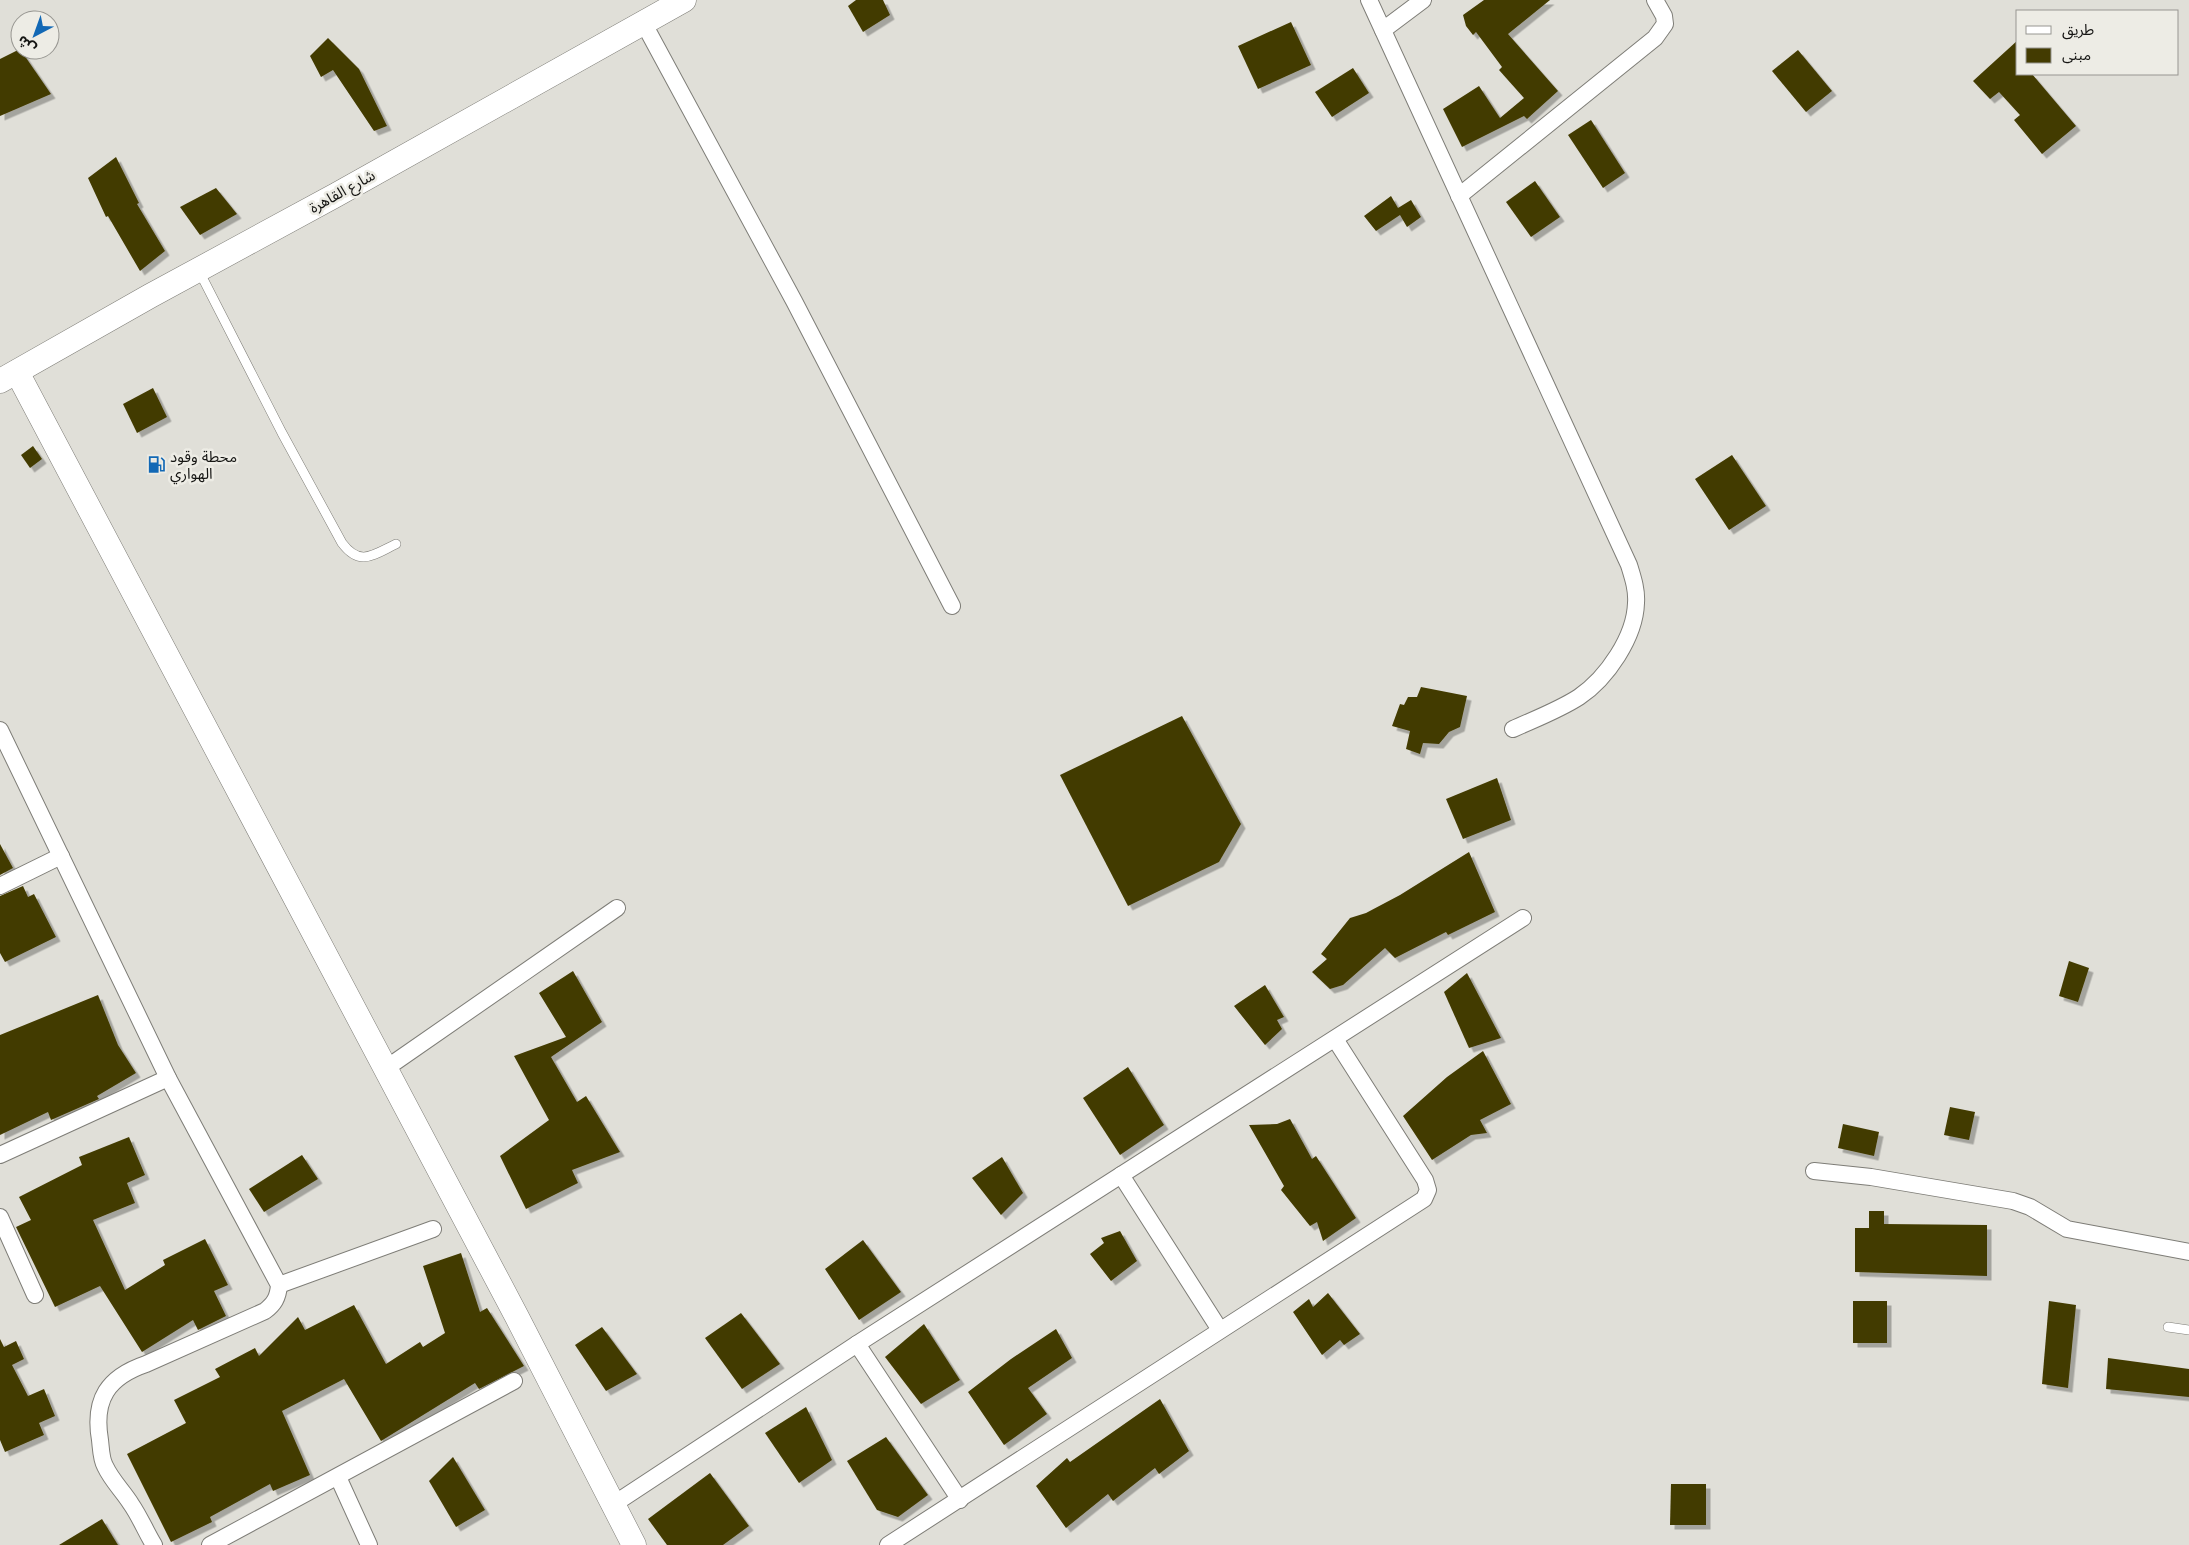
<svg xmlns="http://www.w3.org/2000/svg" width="2189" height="1545" viewBox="0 0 2189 1545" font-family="'PT Sans','Noto Sans Arabic',sans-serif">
<defs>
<filter id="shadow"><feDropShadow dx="4.5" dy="4.5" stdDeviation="0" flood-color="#0004"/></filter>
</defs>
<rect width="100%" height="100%" fill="#e0dfd8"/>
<g fill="#433b01" filter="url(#shadow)">
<path d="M856 0H883L890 15 863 32 848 6Z"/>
<path d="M1484 0H1550L1508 34 1558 91 1527 119 1524 116 1462 147 1443 109 1479 86 1500 118 1524 98 1499 70 1502 67 1476 32 1473 35 1466 26 1463 15Z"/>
<path d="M1291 22 1311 65 1258 89 1238 46Z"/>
<path d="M328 38 359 69 387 126 374 131 333 70 321 77 310 56Z"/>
<path d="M2018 40V74H2032L2076 126 2042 154 2014 120 2020 115 1999 92 1990 99 1973 81Z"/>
<path d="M20 49 51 94 0 116V59Z"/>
<path d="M1798 50 1832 91 1806 112 1772 71Z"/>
<path d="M1353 68 1369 93 1332 117 1315 92Z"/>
<path d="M1591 120 1625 173 1603 188 1568 135Z"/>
<path d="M116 157 139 203 137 204 165 251 140 271 108 216 106 217 88 178Z"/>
<path d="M1535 181 1560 217 1531 237 1506 202Z"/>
<path d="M216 188 237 214 200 235 180 207Z"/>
<path d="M1391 196 1398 208 1411 200 1421 217 1407 227 1400 215 1376 231 1364 216Z"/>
<path d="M153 388 167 417 137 433 123 404Z"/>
<path d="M33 446 42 459 30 468 21 455Z"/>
<path d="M1732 455 1766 506 1729 530 1695 479Z"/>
<path d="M1421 687 1467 696 1460 727 1449 732 1439 744 1423 743 1420 754 1406 749 1410 731 1392 726 1400 704 1404 705 1408 697H1417Z"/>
<path d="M1182 716 1241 824 1219 862 1128 906 1060 775Z"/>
<path d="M1497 778 1511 820 1463 839 1446 799Z"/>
<path d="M0 844 13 868 0 875Z"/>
<path d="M1469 852 1495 912 1448 935 1446 932 1395 958 1385 948 1343 985 1330 989 1312 972 1327 959 1321 954 1350 918 1366 913 1400 895Z"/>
<path d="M23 886 28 897 34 894 56 937 5 962 0 953V896Z"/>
<path d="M2069 961 2089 968 2078 1002 2059 996Z"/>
<path d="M573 971 602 1022 551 1057 577 1102 586 1096 620 1152 572 1170 578 1183 526 1209 500 1156 549 1120 514 1056 566 1037 539 993Z"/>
<path d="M1467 973 1501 1038 1469 1048 1444 992Z"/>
<path d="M1265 985 1284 1017 1277 1020 1282 1029 1265 1045 1234 1006Z"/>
<path d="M98 995 118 1045 136 1073 97 1096 99 1099 51 1120 48 1112 0 1135V1035Z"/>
<path d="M1483 1051 1511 1104 1480 1120 1487 1133 1471 1135 1432 1160 1403 1116 1447 1077Z"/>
<path d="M1128 1067 1164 1125 1120 1155 1083 1098Z"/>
<path d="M1950 1107 1975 1112 1969 1140 1944 1135Z"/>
<path d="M1290 1119 1312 1159 1316 1156 1356 1218 1323 1241 1317 1222 1310 1226 1281 1190 1284 1186 1249 1125 1277 1124Z"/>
<path d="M1843 1124 1879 1132 1874 1156 1838 1148Z"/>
<path d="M129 1137 145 1175 127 1183 135 1203 93 1220 125 1290 165 1265 163 1260 205 1239 228 1285 214 1291 226 1316 198 1330 193 1320 142 1352 100 1286 55 1307 16 1227 31 1220 19 1197 82 1165 79 1157Z"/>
<path d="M302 1155 318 1179 264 1212 249 1189Z"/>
<path d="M1002 1157 1023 1193 1001 1215 972 1178Z"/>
<path d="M1869 1211H1884V1224L1987 1225V1276L1855 1272V1228H1869Z"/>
<path d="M1120 1231 1137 1261 1111 1281 1090 1254 1104 1243 1101 1238Z"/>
<path d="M863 1240 901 1292 859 1320 825 1269Z"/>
<path d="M461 1253 480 1312 487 1308 524 1366 479 1389 475 1383 381 1441 344 1379 282 1411 310 1475 273 1491 270 1484 210 1517 212 1522 171 1542 127 1454 186 1423 174 1400 220 1377 215 1369 255 1348 259 1356 298 1317 305 1330 354 1305 386 1364 420 1342 423 1347 445 1333 423 1266Z"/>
<path d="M1328 1293 1360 1334 1344 1345 1340 1340 1322 1355 1293 1312 1309 1299 1313 1307Z"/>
<rect x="1853" y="1301" width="34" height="42"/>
<path d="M2049 1301 2076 1305 2068 1388 2042 1384Z"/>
<path d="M741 1313 780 1364 742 1389 705 1338Z"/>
<path d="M924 1324 960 1380 921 1404 885 1357Z"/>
<path d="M602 1327 637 1374 606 1391 575 1345Z"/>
<path d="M1056 1329 1072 1358 1028 1388 1047 1414 1004 1445 968 1392 1011 1359Z"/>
<path d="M0 1339 4 1347 16 1341 24 1359 12 1365 28 1396 44 1389 55 1416 39 1423 44 1435 5 1452 0 1440Z"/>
<path d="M2108 1358 2189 1369V1397L2106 1389Z"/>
<path d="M1160 1399 1189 1451 1159 1474 1155 1468 1113 1501 1108 1494 1066 1528 1036 1486 1067 1458 1070 1462Z"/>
<path d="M806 1407 832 1460 799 1483 765 1433Z"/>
<path d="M886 1437 928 1495 898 1517 877 1510 847 1461Z"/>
<path d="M453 1457 485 1510 456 1527 429 1481Z"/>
<path d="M710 1473 749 1526 723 1545H667L648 1519Z"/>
<path d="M1671 1484H1706V1525H1670Z"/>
<path d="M102 1519 118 1545H59Z"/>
</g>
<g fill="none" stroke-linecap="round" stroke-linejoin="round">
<defs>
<g id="lane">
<path d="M199 271 282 433 342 543C360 567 373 555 396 544"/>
<path d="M2168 1327 2189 1330"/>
</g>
<g id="street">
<path d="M1369 0 1629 565C1633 578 1637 590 1636 603 1635 637 1607 678 1579 697 1559 710 1535 719 1513 729"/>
<path d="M643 22 794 301 952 606"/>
<path d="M1383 30 1423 0"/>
<path d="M1459 196 1655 38 1665 24 1664 16 1655 0"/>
<path d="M0 730 168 1078 279 1285C278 1298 274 1304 265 1311L146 1364C108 1377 93 1399 100 1440 101 1448 101 1459 105 1466 112 1481 123 1491 131 1504 140 1517 146 1532 154 1545"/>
<path d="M0 886 61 856"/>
<path d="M385 1069 617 908"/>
<path d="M0 1155 168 1078"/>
<path d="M1814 1171 1871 1177 2013 1201 2030 1207 2067 1229 2189 1252"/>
<path d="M1121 1175 1220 1330"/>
<path d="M0 1217 35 1295"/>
<path d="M279 1285 433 1229"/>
<path d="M857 1344 960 1500"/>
<path d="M338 1477 369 1545"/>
<path d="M614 1504 857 1344 1523 918"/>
<path d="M210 1545 514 1381"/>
<path d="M888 1545 1424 1199 1428 1190 1425 1180 1335 1039"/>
</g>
<g id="secondary">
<path d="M17 372 517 1317 634 1545"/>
<path d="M0 381 150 296 336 195 684 0"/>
</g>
</defs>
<use href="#lane" stroke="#7e7d77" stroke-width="10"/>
<use href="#street" stroke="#7e7d77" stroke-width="18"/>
<use href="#secondary" stroke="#7e7d77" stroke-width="25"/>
<use href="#lane" stroke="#fff" stroke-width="9"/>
<use href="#street" stroke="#fff" stroke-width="16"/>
<use href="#secondary" stroke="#fff" stroke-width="24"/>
</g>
<defs>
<symbol id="fuel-bare" viewBox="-9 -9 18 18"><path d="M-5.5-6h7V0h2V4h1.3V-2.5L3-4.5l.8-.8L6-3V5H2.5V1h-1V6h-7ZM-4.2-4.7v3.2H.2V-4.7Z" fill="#1268b5" stroke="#edece5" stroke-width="2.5" paint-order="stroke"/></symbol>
</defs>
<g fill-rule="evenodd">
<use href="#fuel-bare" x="144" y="452" width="25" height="25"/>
</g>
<g text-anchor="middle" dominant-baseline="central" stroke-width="5" stroke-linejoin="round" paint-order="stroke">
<g font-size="15" fill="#151513" stroke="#edece5">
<text transform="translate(342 191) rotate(-29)">شارع القاهرة</text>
</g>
<g font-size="15" fill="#151513" stroke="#edece5" text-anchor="start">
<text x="170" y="456">محطة وقود<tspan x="170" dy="17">الهواري</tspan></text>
</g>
</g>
<rect x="2016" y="10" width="162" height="65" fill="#edece5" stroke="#979691"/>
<rect x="2026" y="26" width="25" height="8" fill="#ffffff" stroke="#979691"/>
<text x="2062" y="35" font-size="15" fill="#151513">طريق</text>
<rect x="2026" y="48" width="25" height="15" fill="#433b01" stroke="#979691"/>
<text x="2062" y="60" font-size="15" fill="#151513">مبنى</text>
<g transform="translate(35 35) rotate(221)"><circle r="24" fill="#edece5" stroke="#979691"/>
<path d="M0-4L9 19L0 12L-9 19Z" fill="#1268b5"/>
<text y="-8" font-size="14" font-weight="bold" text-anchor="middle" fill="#151513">ش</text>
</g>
</svg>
